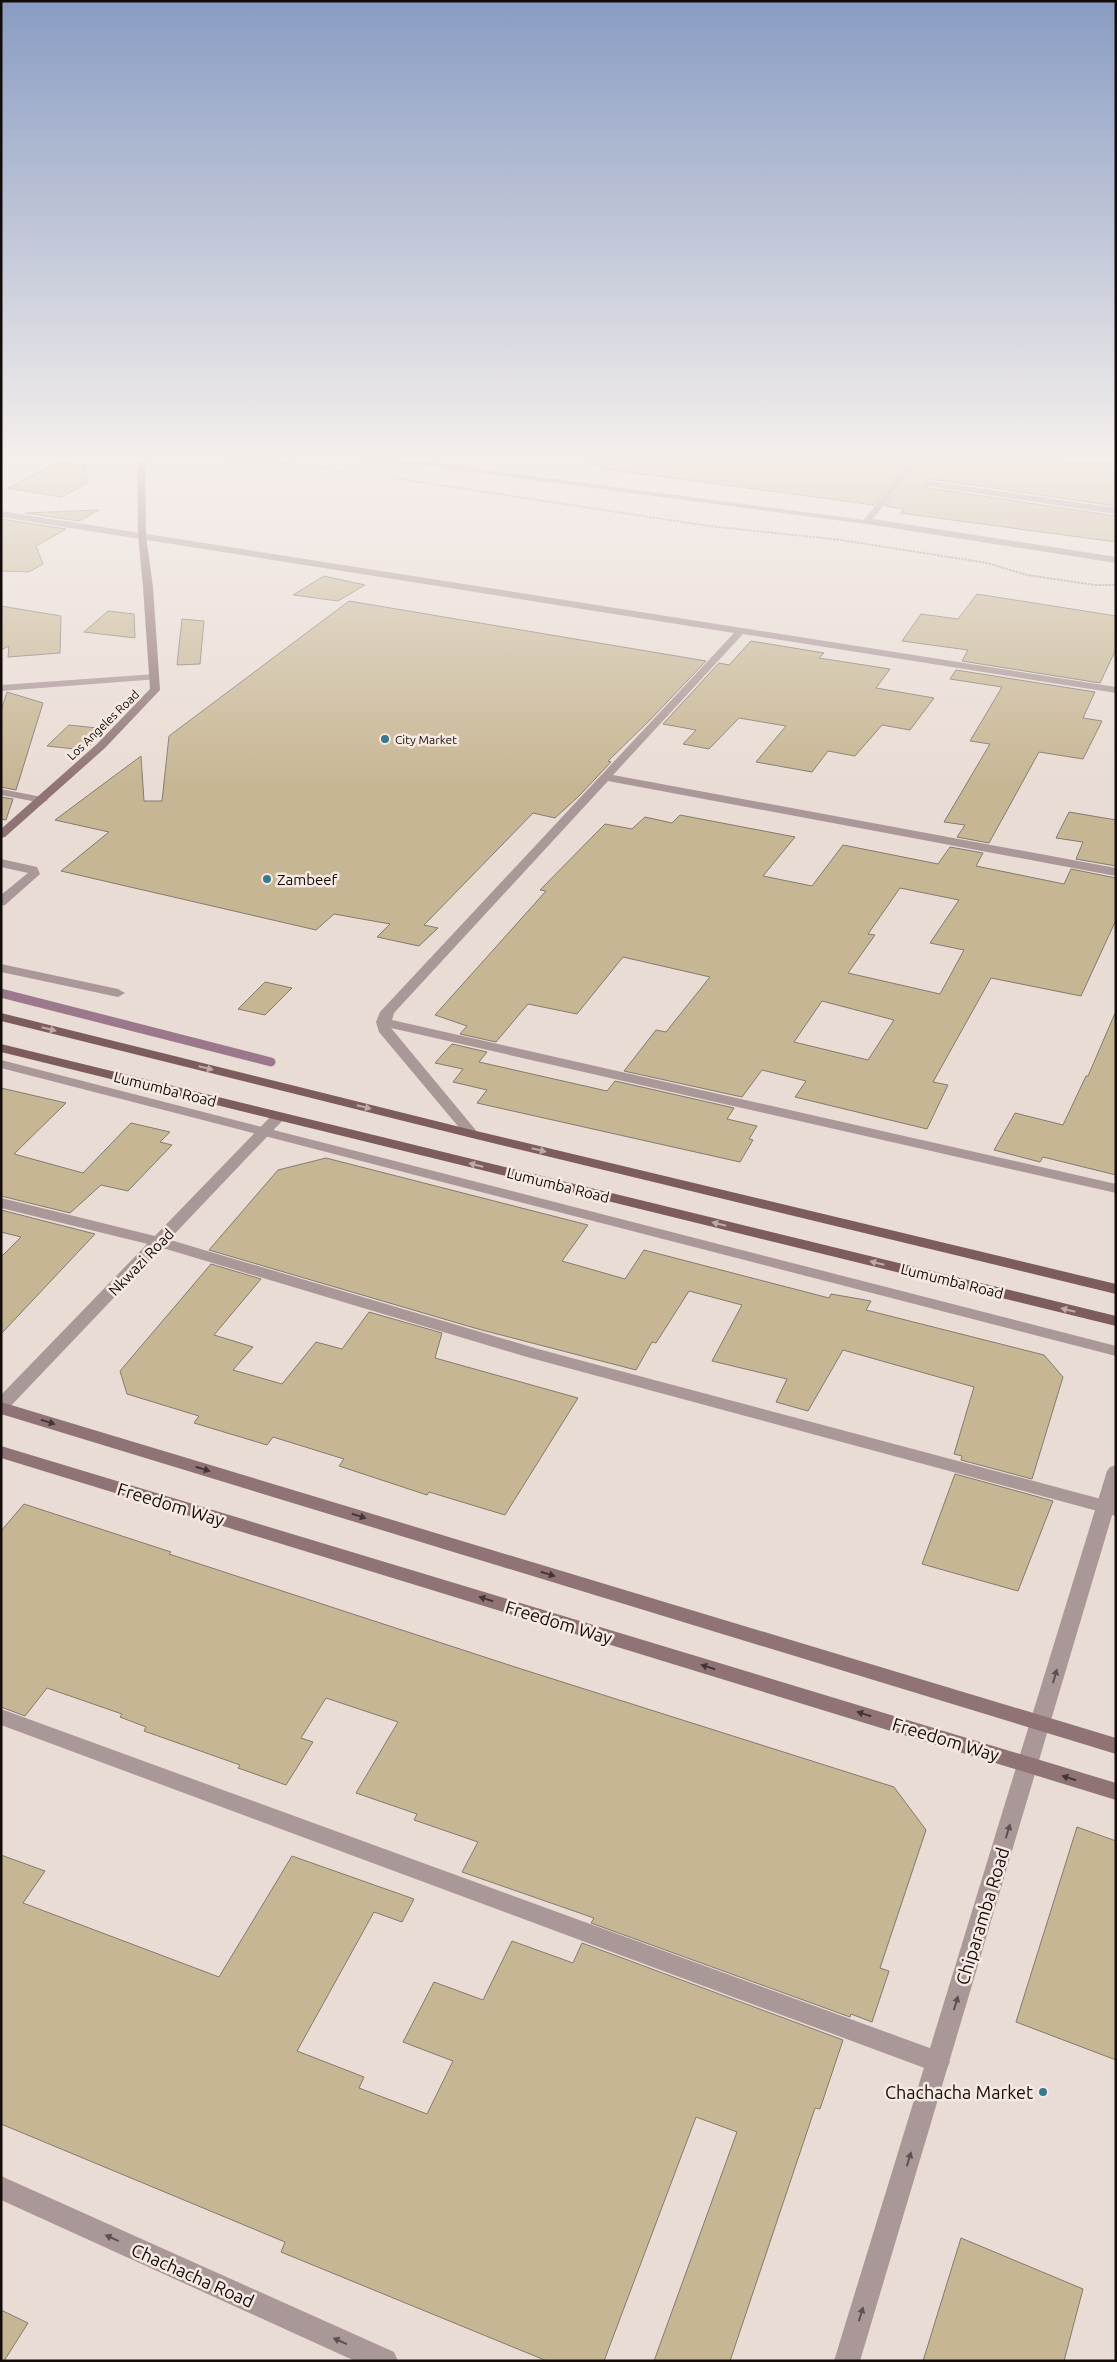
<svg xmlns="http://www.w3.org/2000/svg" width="1117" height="2362" viewBox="0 0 1117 2362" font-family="Ubuntu,sans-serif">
<rect width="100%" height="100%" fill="#e9dcd4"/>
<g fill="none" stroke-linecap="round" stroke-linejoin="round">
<path stroke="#9b788c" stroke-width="9" d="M1 993 271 1062"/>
</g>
<g fill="#c7b693" stroke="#817b70" fill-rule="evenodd">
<path d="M592 454H914L874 505 591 467Z"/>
<path d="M926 454H1004L1010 458 1116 473V506L931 479 926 482 928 488 1116 516V542L900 513 904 509 885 506Z"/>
<path d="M1035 454H1072L1070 456 1116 462V464Z"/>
<path d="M59 462 85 466 88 483 61 497 8 488Z"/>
<path d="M99 510 79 521 25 513Z"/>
<path d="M1 519 66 529 36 546 43 564 29 572 1 571Z"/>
<path d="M324 576 365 585 338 601 293 595Z"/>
<path d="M977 594 1116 616V649L1100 683 962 661 968 650 902 641 921 614 958 619Z"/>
<path d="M349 601 706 661 649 721 608 761 611 762 579 796 555 818 533 813 424 925 438 928 419 946 377 937 390 924 334 914 316 930 61 871 109 832 55 820 141 756 144 801H162L169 736Z"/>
<path d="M1 606 61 616 60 653 8 657 9 646 1 650Z"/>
<path d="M108 611 134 614 135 638 84 632Z"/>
<path d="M182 619 204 621 200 664 177 665Z"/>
<path d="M751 641 824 653 819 658 890 669 876 688 934 698 910 730 882 725 855 756 828 751 812 772 756 762 786 726 739 718 709 749 683 744 696 730 663 724 719 663 729 665Z"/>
<path d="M956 670 1095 692 1083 718 1102 721 1083 759 1039 752 989 843 957 837 965 825 944 822 990 744 970 741 1002 687 950 679Z"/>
<path d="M7 692 43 703 16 790 1 787V711Z"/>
<path d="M69 725 106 729 85 750 47 746Z"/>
<path d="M1 797 13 799 6 820 1 819Z"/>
<path d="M1069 812 1116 820V866L1076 859 1083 842 1056 838Z"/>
<path d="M680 815 795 837 763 876 812 886 843 845 938 864 950 847 983 853 976 866 1064 884 1071 869 1116 878V920L1081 996 991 978 933 1082 948 1085 927 1129 795 1097 806 1081 762 1070 742 1097 624 1071 656 1030 666 1032 710 977 623 957 577 1014 528 1004 496 1042 460 1034 467 1026 435 1015 546 891 540 890 605 824 632 829 645 817 672 823ZM900 888 959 900 930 943 964 950 940 994 848 973 875 935 868 934ZM822 1001 894 1020 868 1060 794 1042Z"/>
<path d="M265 982 292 988 265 1015 238 1009Z"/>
<path d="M1116 1011V1175L1043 1157 1040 1162 994 1150 1015 1113 1063 1125 1086 1076H1088Z"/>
<path d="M452 1044 487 1052 479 1062 607 1091 615 1081 734 1108 727 1119 757 1126 749 1139 753 1140 740 1162 477 1103 487 1090 453 1082 463 1069 435 1063Z"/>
<path d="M1 1088 66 1103 14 1154 83 1173 131 1123 170 1132 160 1142 172 1145 128 1191 101 1185 70 1213 1 1196Z"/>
<path d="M326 1158 588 1225 562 1261 625 1279 644 1250 829 1298 831 1294 871 1301 866 1310 1044 1355 1063 1377 1032 1479 961 1460 962 1456 954 1454 974 1387 843 1350 808 1411 776 1402 787 1379 712 1361 742 1305 689 1291 656 1343 652 1342 636 1370 478 1329 209 1250 278 1170Z"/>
<path d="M1 1210 95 1234 1 1334V1257L21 1237 1 1232Z"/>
<path d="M211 1264 261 1279 214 1335 253 1347 233 1370 282 1384 316 1342 342 1349 369 1312 442 1333 435 1358 578 1398 505 1515 429 1492 427 1495 339 1466 344 1459 273 1437 267 1445 194 1423 199 1416 127 1394 120 1371Z"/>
<path d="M955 1474 1053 1501 1018 1591 922 1564Z"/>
<path d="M24 1504 171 1552 169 1554 515 1667 894 1787 926 1830 880 1968 889 1971 872 2022 851 2014 850 2017 591 1923 594 1918 462 1872 478 1842 414 1820 417 1814 356 1793 398 1722 326 1698 301 1738 313 1742 286 1785 238 1768 240 1765 144 1731 146 1727 120 1717 122 1714 47 1688 25 1716 1 1707V1531Z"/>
<path d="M1077 1827 1116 1841V2060L1016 2022Z"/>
<path d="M1 1855 45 1871 23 1903 219 1977 292 1856 414 1899 402 1922 374 1912 297 2051 364 2077 359 2088 427 2114 453 2061 403 2042 434 1982 483 2000 512 1941 573 1963 582 1943 843 2040 820 2109 815 2108 730 2361H654L737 2132 696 2117 604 2361H547L281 2252 285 2242 1 2124Z"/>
<path d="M961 2238 1083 2289 1064 2361H923Z"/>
<path d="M1 2310 28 2323 4 2361H1Z"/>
</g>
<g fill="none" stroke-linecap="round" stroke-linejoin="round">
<g stroke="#a49993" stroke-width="2" stroke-dasharray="2.5 1" stroke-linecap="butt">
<path d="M216 454 347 471"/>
<path d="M393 478 709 526 841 540 987 563 1027 575 1095 585H1116"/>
</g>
<g fill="#aa9797" fill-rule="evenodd">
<path d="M1006 454H1024L1116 466V471L1010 456Z"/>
<path d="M931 481 1116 508V514L928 486V482Z"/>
<path d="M1 789 42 797 48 800 42 803 1 795Z"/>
<path d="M1 859 37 867 40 874 5 905 1 906V895L28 873 1 867Z"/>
<path d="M1 964 118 989 125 993 118 997 1 972Z"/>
<path d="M1 1198 167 1239 538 1349 1116 1503V1516L527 1357 156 1246 1 1208Z"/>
<path d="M1 1709 938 2051 946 2054 950 2062 946 2070 938 2073 1 1725Z"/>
</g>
<g fill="#aa9797" fill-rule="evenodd">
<path d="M348 454H367L864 520 916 454H924L873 519 1116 557V563L873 525 352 456Z"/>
<path d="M1 511 1116 687V693L743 634 613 775 1116 868V876L608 781 394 1013 392 1020 1116 1184V1193L391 1028 479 1134 477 1137H467L379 1032 376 1022 380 1012 734 633 1 517Z"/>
<path d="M155 674 159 675V679L1 691V685Z"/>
<path d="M1 1060 1116 1346V1356L1 1068Z"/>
</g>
<g fill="#aa9797" fill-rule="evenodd">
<path d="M278 1113 285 1117 283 1120 7 1410 1 1412V1395L273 1114Z"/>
<path d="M1116 1465V1502L860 2361H834L1107 1471 1110 1467Z"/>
<path d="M1 2176 394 2352 398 2361H355L1 2200Z"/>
</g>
<g fill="#907475" fill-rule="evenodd">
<path d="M137 454H145L146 536 153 587 160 690 105 748 5 837 1 838V829L97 744 150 689 143 587 138 536Z"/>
<path d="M1 1402 1116 1738V1754L1 1414Z"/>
<path d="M1 1446 1116 1783V1800L1 1458Z"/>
</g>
<g fill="#7d5c5d" fill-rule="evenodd">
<path d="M1 1013 472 1130 1116 1284V1294L472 1138 1 1021Z"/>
<path d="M1 1044 1116 1316V1326L1 1052Z"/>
</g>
</g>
<defs><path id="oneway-solid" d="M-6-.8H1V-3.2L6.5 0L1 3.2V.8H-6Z" transform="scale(1.25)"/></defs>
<g fill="#c0aaa6">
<use href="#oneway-solid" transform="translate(49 1029) rotate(14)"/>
<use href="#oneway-solid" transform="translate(206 1068) rotate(14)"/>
<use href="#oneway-solid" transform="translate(364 1107) rotate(14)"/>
<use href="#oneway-solid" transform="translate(539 1150) rotate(14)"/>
<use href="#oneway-solid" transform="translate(476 1165) rotate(-166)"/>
<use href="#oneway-solid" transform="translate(719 1224) rotate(-166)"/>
<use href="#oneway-solid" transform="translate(877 1263) rotate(-166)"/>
<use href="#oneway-solid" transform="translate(1068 1310) rotate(-166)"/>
</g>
<g fill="#443635">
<use href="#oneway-solid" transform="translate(48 1422) rotate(17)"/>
<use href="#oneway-solid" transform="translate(203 1469) rotate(17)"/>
<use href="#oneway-solid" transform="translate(359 1516) rotate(17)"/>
<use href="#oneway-solid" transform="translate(548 1574) rotate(17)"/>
<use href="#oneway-solid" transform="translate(486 1599) rotate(-163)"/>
<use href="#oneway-solid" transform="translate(708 1667) rotate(-163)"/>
<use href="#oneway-solid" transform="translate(864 1714) rotate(-163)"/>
<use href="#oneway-solid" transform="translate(1069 1778) rotate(-162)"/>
</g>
<g fill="#5e5251">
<use href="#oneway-solid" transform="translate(1055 1676) rotate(-74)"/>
<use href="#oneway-solid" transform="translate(1008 1831) rotate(-73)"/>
<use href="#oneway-solid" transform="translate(956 2003) rotate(-73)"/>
<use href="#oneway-solid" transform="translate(909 2159) rotate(-73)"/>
<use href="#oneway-solid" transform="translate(112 2238) rotate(-156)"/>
<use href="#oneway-solid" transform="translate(861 2314) rotate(-73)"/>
<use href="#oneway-solid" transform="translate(340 2341) rotate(-156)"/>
</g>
<linearGradient id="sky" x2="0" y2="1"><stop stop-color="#899cc3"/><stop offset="0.58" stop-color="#f5efec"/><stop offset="1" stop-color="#f5efec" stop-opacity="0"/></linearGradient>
<rect width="1117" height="784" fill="url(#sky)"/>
<g fill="#3a788e" stroke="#f6e9e1" stroke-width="2">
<circle cx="385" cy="739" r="5"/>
<circle cx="267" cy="879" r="5"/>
<circle cx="1043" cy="2092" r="5"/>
</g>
<g text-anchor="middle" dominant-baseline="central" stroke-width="5" stroke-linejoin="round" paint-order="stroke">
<g font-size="12" fill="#120d0b" stroke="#f6e9e1">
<text transform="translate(103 725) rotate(-44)">Los Angeles Road</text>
</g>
<g font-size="12" fill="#120d0b" stroke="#f6e9e1" text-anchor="start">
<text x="395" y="739">City Market</text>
</g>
<g font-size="15" fill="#120d0b" stroke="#f6e9e1" text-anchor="start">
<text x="277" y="879">Zambeef</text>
</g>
<g font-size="15" fill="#120d0b" stroke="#f6e9e1">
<text transform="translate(165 1089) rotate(14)">Lumumba Road</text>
<text transform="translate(558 1185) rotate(14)">Lumumba Road</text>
<text transform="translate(141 1262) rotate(-46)">Nkwazi Road</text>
<text transform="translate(952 1281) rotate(14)">Lumumba Road</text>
</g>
<g font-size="18" fill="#120d0b" stroke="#f6e9e1">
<text transform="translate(171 1504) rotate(17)">Freedom Way</text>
<text transform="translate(559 1622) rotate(17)">Freedom Way</text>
<text transform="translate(946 1739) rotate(17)">Freedom Way</text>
<text transform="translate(982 1916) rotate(-73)">Chiparamba Road</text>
<text transform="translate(193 2275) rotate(24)">Chachacha Road</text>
</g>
<g font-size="18" fill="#120d0b" stroke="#f6e9e1" text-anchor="end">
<text x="1033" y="2092">Chachacha Market</text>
</g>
</g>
<rect width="1117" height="2362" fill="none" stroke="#120d0b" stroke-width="5"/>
</svg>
